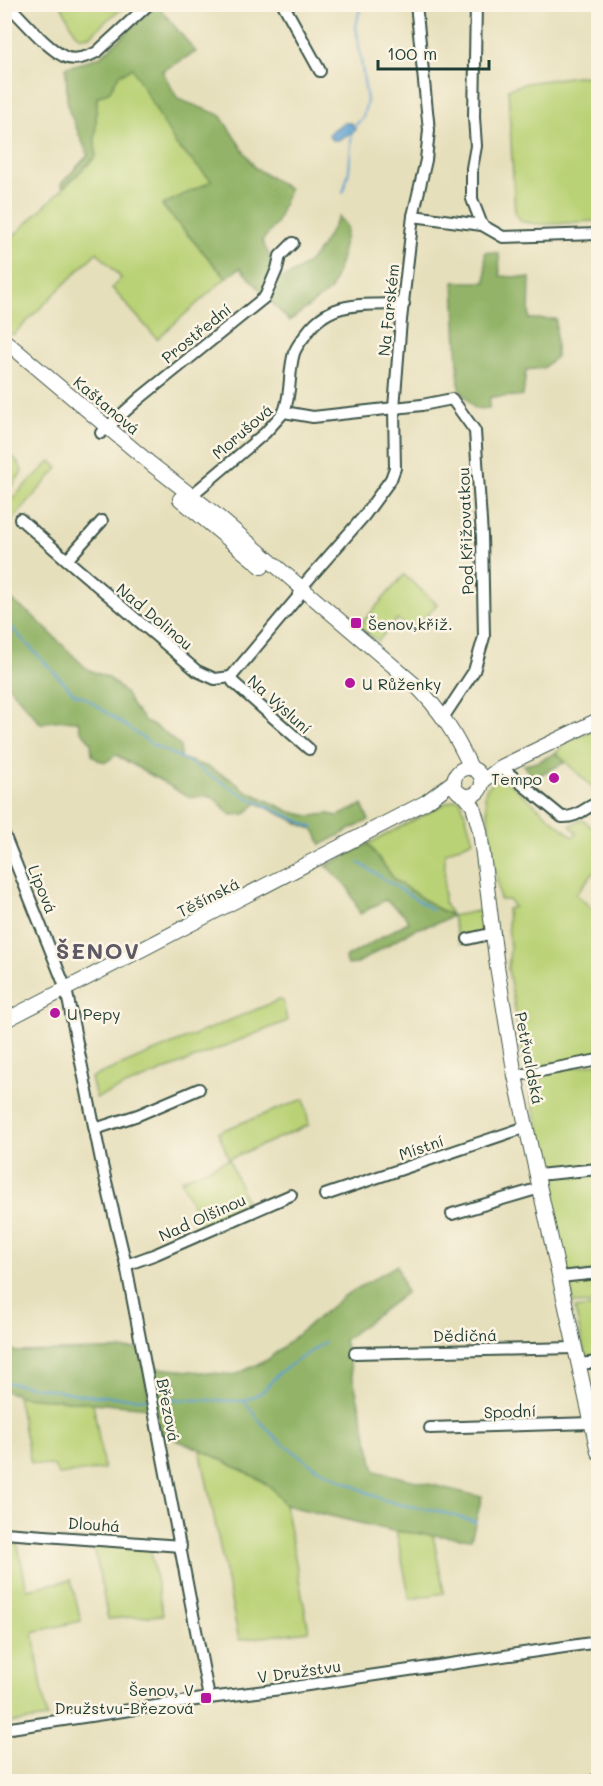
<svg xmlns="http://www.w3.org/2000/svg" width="603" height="1786" viewBox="0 0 603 1786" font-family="Mali,sans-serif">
<rect width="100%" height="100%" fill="#fcf5e5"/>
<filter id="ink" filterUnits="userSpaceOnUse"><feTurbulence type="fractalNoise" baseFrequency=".0167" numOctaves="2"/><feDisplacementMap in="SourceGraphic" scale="12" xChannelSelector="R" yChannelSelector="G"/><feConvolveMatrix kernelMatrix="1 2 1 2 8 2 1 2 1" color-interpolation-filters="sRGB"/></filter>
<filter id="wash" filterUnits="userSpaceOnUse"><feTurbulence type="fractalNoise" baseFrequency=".008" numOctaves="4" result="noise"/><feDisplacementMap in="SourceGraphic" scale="24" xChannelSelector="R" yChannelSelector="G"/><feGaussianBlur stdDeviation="1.35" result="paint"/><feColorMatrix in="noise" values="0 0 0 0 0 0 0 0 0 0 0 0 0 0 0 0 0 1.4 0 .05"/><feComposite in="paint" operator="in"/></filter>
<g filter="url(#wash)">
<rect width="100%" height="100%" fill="#e6dfbb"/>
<g fill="#bad276" stroke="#6c8855" stroke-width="1.5">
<path d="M61 5H128L107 20 90 36 81 37 76 34Z"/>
<path d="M132 67 176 145 212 181 162 206 226 278 157 339 112 288 121 278 97 252 13 335 5 329V244L96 157 95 140 97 97 110 91 119 75Z"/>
<path d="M576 76 598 77V221C575 221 542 228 521 221L515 213 508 89 527 83Z"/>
<path d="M4 449C11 455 21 463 22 472L5 495Z"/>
<path d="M51 461 58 468 5 528V505Z"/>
<path d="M404 575 437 604 413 632 397 619 378 641 359 626Z"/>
<path d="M598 727V792L556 753 564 744Z"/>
<path d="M499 777H502L573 837 577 833 570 826 582 819 595 830 598 829 596 836 598 838V867L576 894 598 914V1058L526 1072 508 969 510 950 507 909 514 907 509 900H500L485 796 486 789Z"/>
<path d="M457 799 461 801 473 840 445 853 444 902 452 916 483 910 486 937 474 939 460 944 452 916 435 907 395 880 368 844 446 803Z"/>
<path d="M279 1000 283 1001 287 1021 96 1098 91 1078 95 1076Z"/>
<path d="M598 1063V1167L548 1172 527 1076Z"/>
<path d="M304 1099 309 1125 229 1159 250 1210 203 1229 181 1180 229 1159 218 1132Z"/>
<path d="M598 1172V1271L567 1274 546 1177Z"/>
<path d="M598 1277V1303L574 1304 569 1280Z"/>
<path d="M598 1306V1358L586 1359 575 1309Z"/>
<path d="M17 1396 93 1403 104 1469 58 1475 54 1466 31 1463Z"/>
<path d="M200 1449 257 1478 273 1489 285 1505 309 1631 239 1640Z"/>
<path d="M396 1531 433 1535 444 1593 410 1599Z"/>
<path d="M4 1535 16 1536 27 1589 71 1580 81 1621 33 1632 47 1718 11 1723 4 1692Z"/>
<path d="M93 1542 150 1547 163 1615 108 1619Z"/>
</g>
<g fill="#93b467" stroke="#59784e" stroke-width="1.5">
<path d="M157 5 196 52 162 71 178 99 220 115 255 168 289 189 276 224 262 241 281 279C315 265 321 247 339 217L347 227 341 261 331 290 289 321 240 268 226 278 162 205 212 181 176 145 132 68 119 75 110 91 97 97 95 140 96 156 63 188 61 184 88 155 69 111 67 99 66 67 79 64 101 56Z"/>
<path d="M485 252 499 253 500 276 530 278 529 319H556V357L543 368 526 370 523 396 490 397 489 408 475 409 459 388 454 282H486Z"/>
<path d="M5 595 34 617 87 669 109 678 125 693 133 707 145 721 163 731 180 746 181 758 208 767 229 778 245 790 291 812 310 816 329 814 338 816 362 805 369 820 321 845 315 831 257 803 245 814 231 815 212 796 189 797 116 755 106 762 98 760 92 755 91 742 80 730 78 721C69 720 48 720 41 724L5 682Z"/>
<path d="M556 753 566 762 533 778 524 765 537 762Z"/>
<path d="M368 844 395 880 435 907 452 916 440 922 413 930 356 964 348 965 345 958 408 922 404 914 385 900 360 914 348 887 326 866Z"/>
<path d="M397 1265 406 1293 344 1340 375 1471 482 1497 471 1539 393 1531 285 1505 273 1489 257 1478 200 1449 160 1434 147 1367 235 1375 267 1360 344 1296Z"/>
<path d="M5 1347 17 1352 141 1349 150 1408 23 1397 5 1391Z"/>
</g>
<path fill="#5da0d1" stroke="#3e6e82" stroke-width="1.5" d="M344 123H351L356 130 338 140H332L329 136 330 132Z"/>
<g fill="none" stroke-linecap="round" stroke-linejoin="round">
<g stroke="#5da0d1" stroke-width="2">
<path d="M343 193 349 171 352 129 363 117 367 101 356 26 361 4"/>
<path d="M4 620 75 694 84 697 153 745 185 760 245 796 314 828"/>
<path d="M359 863 433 910"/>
<path d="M4 1382 84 1395 147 1399"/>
<path d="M156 1399 244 1401 258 1419 277 1439 313 1466 381 1499 402 1505 434 1510 476 1522"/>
<path d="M244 1401 262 1392 280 1372 325 1342"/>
</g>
</g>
</g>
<g filter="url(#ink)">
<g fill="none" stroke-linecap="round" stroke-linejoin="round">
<defs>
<g id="minor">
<path d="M7 4C24 20 45 47 65 57 74 61 88 57 97 52L149 4"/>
<path d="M283 4 320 71"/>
<path d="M476 4 474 117 476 146 472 168V199L482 225"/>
<path d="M413 216 482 225 503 237 598 234"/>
<path d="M284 412C292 392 288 373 294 353 296 348 300 342 304 337 327 299 365 305 404 304"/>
<path d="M101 433 140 398 265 297 277 269 280 256 293 243"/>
<path d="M186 500 265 433 284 412 313 417 422 405 452 399 475 431 482 536 484 637 474 671 443 718"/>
<path d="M20 519 67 560 102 521"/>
<path d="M67 560 197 671 215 679 231 677"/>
<path d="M309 749 233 682 231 677 298 597 301 588 364 516 391 479 395 468 394 408 401 320 413 216 426 160 429 130 416 4"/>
<path d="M501 767 562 817C578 818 585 807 598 803"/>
<path d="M4 834 66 989 102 1165 126 1265 209 1698"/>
<path d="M468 939 494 933"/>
<path d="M515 1076 598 1060"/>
<path d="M95 1129 138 1115 199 1089"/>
<path d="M538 1175 598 1169"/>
<path d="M325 1195 526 1127"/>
<path d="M452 1214 540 1188"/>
<path d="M126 1265 156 1254 291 1195"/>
<path d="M560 1277 598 1273"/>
<path d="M355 1353 575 1348"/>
<path d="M579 1364 598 1362"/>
<path d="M430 1428 592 1423"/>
<path d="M4 1533 181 1546"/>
<path d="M4 1729 209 1698 281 1689 598 1642"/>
<path d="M590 1782 598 1779"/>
</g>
<g id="major">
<path d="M4 340 151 464 215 514 413 683C440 709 456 735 471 768"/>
<path d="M180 499 262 567"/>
<circle cx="468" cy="782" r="14"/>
<path d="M482 782 501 767 598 720"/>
<path d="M465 796 473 806 480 831 497 966 515 1076 598 1452"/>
<path d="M4 1021 426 802 454 781"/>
</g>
</defs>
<use href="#minor" stroke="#3d5548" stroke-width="14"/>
<use href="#major" stroke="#3d5548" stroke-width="16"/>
<use href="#minor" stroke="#fff" stroke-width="10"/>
<use href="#major" stroke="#fff" stroke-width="14"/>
</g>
</g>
<g fill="#b5179e" stroke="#fcf5e5" stroke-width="2">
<rect x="350" y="617" width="12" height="12" rx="3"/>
<circle cx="350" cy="683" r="6"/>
<circle cx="554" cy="778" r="6"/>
<circle cx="55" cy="1013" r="6"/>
<rect x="200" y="1692" width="12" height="12" rx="3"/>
</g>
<g text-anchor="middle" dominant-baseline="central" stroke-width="5" stroke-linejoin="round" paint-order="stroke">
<g font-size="16" fill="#1f3d34" stroke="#fcf5e5">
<text transform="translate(388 310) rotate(-84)">Na Farském</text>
<text transform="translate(196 333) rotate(-39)">Prostřední</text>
<text transform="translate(107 405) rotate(40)">Kaštanová</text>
<text transform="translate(242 431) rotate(-41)">Morušová</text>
<text transform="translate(465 531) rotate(-92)">Pod Křižovatkou</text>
<text transform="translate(155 616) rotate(40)">Nad Dolinou</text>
<text transform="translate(280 704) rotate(42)">Na Výsluní</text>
<text transform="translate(43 889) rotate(68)">Lipová</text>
<text transform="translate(208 897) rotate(-27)">Těšínská</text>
<text transform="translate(530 1058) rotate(79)">Petřvaldská</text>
<text transform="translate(421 1147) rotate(-19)">Místní</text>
<text transform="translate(202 1217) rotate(-24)">Nad Olšinou</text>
<text transform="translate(465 1335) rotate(-1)">Dědičná</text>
<text transform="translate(169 1410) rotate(79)">Březová</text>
<text transform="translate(510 1411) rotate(-2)">Spodní</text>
<text transform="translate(94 1524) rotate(4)">Dlouhá</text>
<text transform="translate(299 1671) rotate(-8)">V Družstvu</text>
</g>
<g font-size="16" fill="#1f3d34" stroke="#fcf5e5" text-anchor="start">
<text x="368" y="623">Šenov,křiž.</text>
<text x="362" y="683">U Růženky</text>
<text x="542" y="778" text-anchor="end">Tempo</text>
<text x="67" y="1013">U Pepy</text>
<text x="194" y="1689" text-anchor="end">Šenov, V<tspan x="194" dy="18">Družstvu-Březová</tspan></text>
</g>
<g font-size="22" font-weight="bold" letter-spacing="1.5" fill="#5d5a66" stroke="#fcf5e5">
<text x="98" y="950">ŠENOV</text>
</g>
</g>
<rect width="603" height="1786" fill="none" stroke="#fcf5e5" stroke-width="24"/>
<path d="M378 60v9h111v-9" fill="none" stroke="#1f3d34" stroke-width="3"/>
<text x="387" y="60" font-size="18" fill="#1f3d34" stroke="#fcf5e5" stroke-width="4.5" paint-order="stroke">100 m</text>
</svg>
